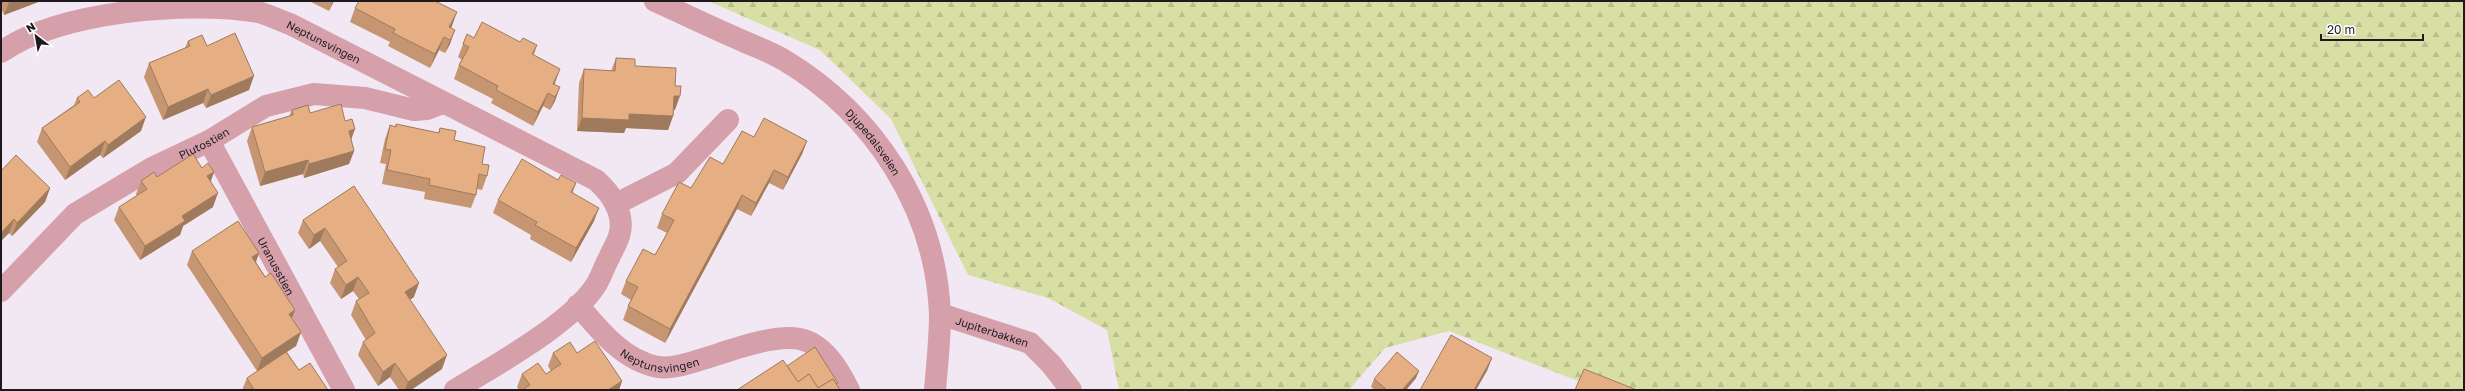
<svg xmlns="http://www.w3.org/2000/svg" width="2465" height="391" viewBox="0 0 2465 391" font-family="'Golos Text',sans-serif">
<defs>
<pattern id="forest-firs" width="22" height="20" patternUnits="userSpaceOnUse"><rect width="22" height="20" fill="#d8dfa5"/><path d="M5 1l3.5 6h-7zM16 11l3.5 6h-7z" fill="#b9bf8e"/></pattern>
</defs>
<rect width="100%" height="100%" fill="#f1e8f3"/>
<path fill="url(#forest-firs)" d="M708 1H2464V390H1601L1449 331 1385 348 1349 390H1119L1107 330 1048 298 968 275 891 119 820 50Z"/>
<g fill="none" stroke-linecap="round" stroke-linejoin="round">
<g stroke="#d6a0ab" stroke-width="22">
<path id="s1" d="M655 1C684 14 713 28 743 41 756 47 771 52 784 60 874 114 936 208 940 315 940 339 937 365 935 390"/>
<path id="s2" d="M1 52C59 11 190 0 258 12 269 15 279 20 290 24L596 180C611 193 626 215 619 236 617 243 612 251 609 258 604 267 601 277 596 285 570 325 495 365 455 390"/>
<path id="s3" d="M209 141 344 390"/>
<path d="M616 204 677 173 728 120"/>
<path id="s4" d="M1 291 75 214 152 168 209 141 266 106 314 94 365 98 414 110 427 109 443 103"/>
<path id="s5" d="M578 305C599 330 624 361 658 367 673 369 689 363 703 359 729 351 773 334 800 339 824 344 839 370 849 390"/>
<path id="s6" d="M940 314 1030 343 1051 364 1071 390"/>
</g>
</g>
<g fill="#c59671">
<path d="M1 1H41L4 15 1 8Z"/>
<path d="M309 1H334L329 11Z"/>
<path d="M355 8 452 26 451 28 450 44 445 53 439 50 430 68 388 46 390 42 350 22Z"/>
<path d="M474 38 520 42 537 45 534 55 555 84V101L550 110 543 106 533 126 491 103 493 99 454 79 459 65 462 60 458 57 463 44Z"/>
<path d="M188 41 207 46 249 90 206 108 203 103 163 120 144 77 149 63 185 48Z"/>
<path d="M616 58 635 66 675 86V110H674L673 116 668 130 626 128 624 133 577 131 579 83 584 69 611 71Z"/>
<path d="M77 98H94L141 131 103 158 100 155 65 180 37 142 42 128 74 105Z"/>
<path d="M292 110 310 113 351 140 354 151 349 164 304 178 303 174 260 186 247 141 252 127 289 116Z"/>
<path d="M396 124 438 133 440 128 482 164 487 176 482 190 477 189 476 195 471 208 424 199 425 192 382 184 386 164 380 163 385 139 390 125 395 127Z"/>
<path d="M754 137 807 141 802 154 783 190 769 183 751 216 737 209 665 343 623 320 628 306 631 300 621 294 626 281 655 255 667 233 657 228 662 214 691 188 723 164Z"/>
<path d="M202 168 214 172 211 181 213 207 183 226 180 235 140 260 114 220 119 207 137 196 136 194 141 181 157 177Z"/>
<path d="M1 171 50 188 45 202 12 236 9 233 1 241Z"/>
<path d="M558 180 576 183 573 192 594 221 571 262 530 239 531 235 493 213 498 200Z"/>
<path d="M354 186 414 297 410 300 442 369 411 390H399L390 377 378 386 358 355 363 342 366 340 351 315 356 301 359 299 353 291 341 299 330 283 335 269 338 267 320 241 309 249 298 233 303 220Z"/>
<path d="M192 251 259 253 256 262 301 332 296 346 287 352 299 370 328 390H242L247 378 257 371 187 265Z"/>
<path d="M553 353H577L622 381 619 390H519L517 387 522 374H546L551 371 548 366Z"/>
<path d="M1416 378 1406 390H1375L1371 387 1374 379Z"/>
</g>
<g fill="#a07a5c">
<path d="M11 1H41L4 15 9 2Z"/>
<path d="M333 1H334L329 11Z"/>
<path d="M457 12 452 26 446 37 449 27Z"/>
<path d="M455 30 450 44 445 53 450 40Z"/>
<path d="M444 37 439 50 430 68 435 54Z"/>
<path d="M560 69 555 83 550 94 553 84Z"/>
<path d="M254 76 249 90 206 108 211 95Z"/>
<path d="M560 87 555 101 550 110 555 97Z"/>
<path d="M208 89 203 103 163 120 168 107Z"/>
<path d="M548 93 543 106 533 126 538 112Z"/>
<path d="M674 96H680L675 110H669Z"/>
<path d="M629 114 673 116 668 130 626 128 624 133 577 131 582 118Z"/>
<path d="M146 117 141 131 103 158 108 145Z"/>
<path d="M355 129 350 143 349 131Z"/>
<path d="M105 141 100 155 65 180 70 167Z"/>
<path d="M807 141 802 154 783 190 788 177Z"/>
<path d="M354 151 349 164 304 178 309 164Z"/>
<path d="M308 160 303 174 260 186 265 172Z"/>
<path d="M774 170 769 183 751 216 756 203Z"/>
<path d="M214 172 209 185 207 176Z"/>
<path d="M50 188 45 202 12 236 17 223Z"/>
<path d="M218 193 213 207 183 226 180 235 140 260 145 246 182 216Z"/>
<path d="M742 195 737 209 665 343 670 329Z"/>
<path d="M599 208 594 221 571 262 576 248Z"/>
<path d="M14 219 9 233 1 241V233Z"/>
<path d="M325 228 320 241 309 249 314 235Z"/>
<path d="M259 253 254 267 252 257Z"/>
<path d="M358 277 353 291 341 299 346 285Z"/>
<path d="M419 283 414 297 400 306 405 292Z"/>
<path d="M295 310 290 323 289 314Z"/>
<path d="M301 332 296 346 257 371 262 358Z"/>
<path d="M447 355 442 369 411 390H405L408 382Z"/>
<path d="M1492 358 1487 371 1476 390H1474Z"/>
<path d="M395 363 390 377 378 386 383 372Z"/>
<path d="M1419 371 1416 378 1406 390H1402Z"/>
<path d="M622 381 619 390H608Z"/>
</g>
<g fill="#e5af83" stroke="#a07a5c">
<path d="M359 1H435L457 12 449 27 455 30 450 40 444 37 435 54 393 33 395 29 355 8Z"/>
<path d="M482 22 520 42 523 38 537 45 532 54 560 69 553 84 560 87 555 97 548 93 538 112 496 90 498 86 459 65 469 47 463 44 467 34 474 38Z"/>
<path d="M235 33 254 76 211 95 208 89 168 107 149 63 190 46 188 41 202 35 207 46Z"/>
<path d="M616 58 635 59V66L676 68 675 86H681L680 96H674L673 116 629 114V120L582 118 584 69 615 71Z"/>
<path d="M119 80 146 117 108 145 105 141 70 167 42 128 80 102 77 98 88 90 94 98Z"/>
<path d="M341 104 345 121 352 119 355 129 349 131 354 151 309 164 308 160 265 172 252 127 293 115 292 110 308 105 310 113Z"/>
<path d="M764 118 807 141 788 177 774 170 756 203 742 195 670 329 628 306 638 287 626 281 643 249 655 255 664 239 674 220 662 214 679 182 691 188 710 157 723 164 742 131 754 137Z"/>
<path d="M396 124 439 133 440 128 456 131 454 140 485 147 482 164 489 165 487 176 479 174 476 195 429 185 430 179 387 170 391 150 385 149 390 125 396 127Z"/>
<path d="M193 154 202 168 208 163 214 172 207 176 218 193 182 216 185 221 145 246 119 207 147 189 141 181 154 172 157 177Z"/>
<path d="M16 155 50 188 17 223 14 219 1 233V171Z"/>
<path d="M522 159 558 180 561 175 576 183 571 192 599 208 576 248 535 225 537 222 498 200Z"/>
<path d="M354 186 419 283 405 292 447 355 408 382 395 363 383 372 363 342 375 333 356 301 369 293 358 277 346 285 335 269 347 261 325 228 314 235 303 220Z"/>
<path d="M238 221 259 253 252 257 265 277 271 273 295 310 289 314 301 332 262 358 192 251Z"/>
<path d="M1451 335 1492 358 1474 390H1420Z"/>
<path d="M595 341 622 381 608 390H522L530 385 522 374 538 363 546 374 561 364 553 353 570 342 577 353Z"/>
<path d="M815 347 838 383 836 384 833 379 818 388 809 374 798 382 787 366Z"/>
<path d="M286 352 299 370 310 363 328 390H254L247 378Z"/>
<path d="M1397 352 1419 371 1402 390H1387L1374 379Z"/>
<path d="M783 360 798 382 809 374 818 388 833 379 840 390H737Z"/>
<path d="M1584 369 1637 390H1575Z"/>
</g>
<g text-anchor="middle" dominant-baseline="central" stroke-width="3.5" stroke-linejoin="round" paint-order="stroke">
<g font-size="11" fill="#1d191d" stroke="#fff">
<text stroke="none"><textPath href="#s2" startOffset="337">Neptunsvingen</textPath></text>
<text stroke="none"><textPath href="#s4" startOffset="254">Plutostien</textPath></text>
<text stroke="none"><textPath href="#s1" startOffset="264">Djupedalsveien</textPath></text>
<text stroke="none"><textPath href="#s3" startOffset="142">Uranusstien</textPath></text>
<text stroke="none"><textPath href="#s6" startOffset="55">Jupiterbakken</textPath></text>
<text stroke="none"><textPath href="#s5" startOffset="104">Neptunsvingen</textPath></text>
</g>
</g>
<rect width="2465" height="391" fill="none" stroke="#1d191d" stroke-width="4"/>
<g transform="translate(36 36) rotate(329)" stroke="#ffffff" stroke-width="3" paint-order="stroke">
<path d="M0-3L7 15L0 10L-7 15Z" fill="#1d191d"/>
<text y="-6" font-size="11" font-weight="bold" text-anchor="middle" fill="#1d191d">N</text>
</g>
<path d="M2321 34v6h102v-6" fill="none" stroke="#1d191d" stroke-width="2"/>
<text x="2327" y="34" font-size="12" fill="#1d191d" stroke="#ffffff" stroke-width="3" paint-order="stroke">20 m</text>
</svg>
